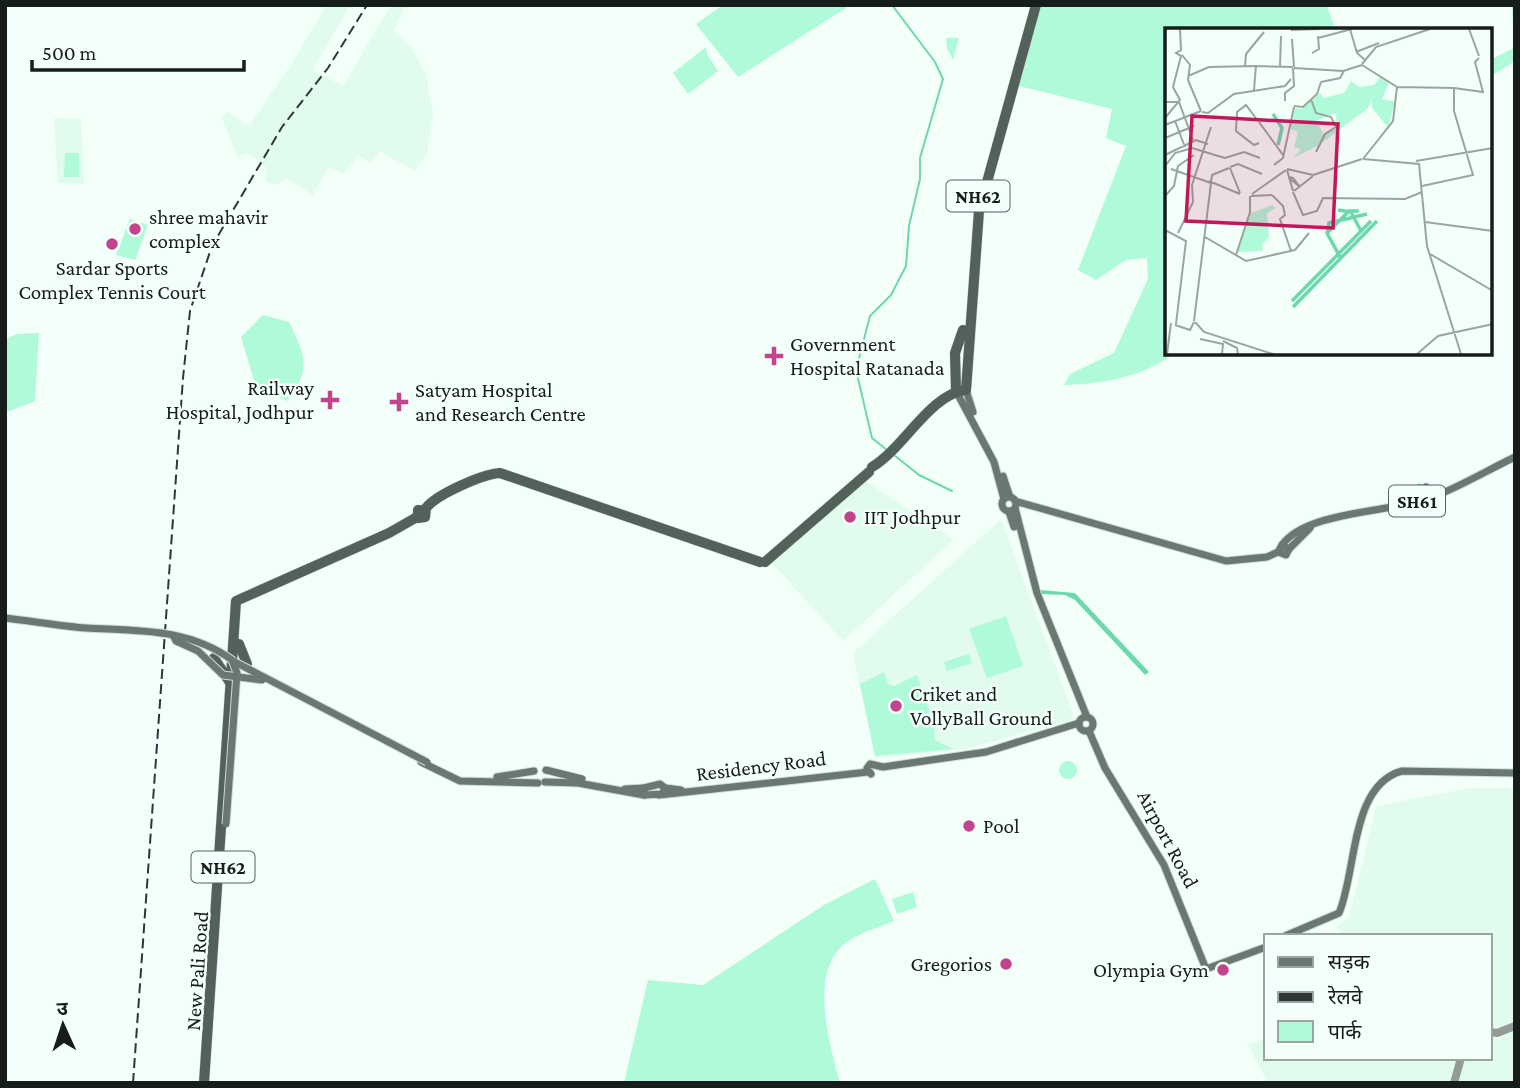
<svg xmlns="http://www.w3.org/2000/svg" width="1520" height="1088" viewBox="0 0 1520 1088" font-family="'Crimson Pro','Noto Sans Devanagari',serif">
<rect width="100%" height="100%" fill="#f3fff9"/>
<g fill="#e1fcef">
<path d="M326 5H350L313 70 343 86 391 5H406L394 31 414 51 426 75 433 114 427 154 414 171 380 151 371 163 359 157 343 173 329 167 313 195 287 179 276 185 265 182 267 168 248 153 237 157 221 116 228 112 249 126 296 57Z"/>
<path d="M54 118 81 119 84 184 58 183Z"/>
<path d="M866 481 954 540 843 641 770 561Z"/>
<path d="M1001 519 1075 719 965 749 875 758 853 653Z"/>
<path d="M1470 788H1515V1083H1268L1247 1044 1266 1039V1058H1490V936H1343L1336 926 1349 917 1376 806Z"/>
</g>
<g fill="#affad9">
<path d="M723 5H844L846 8 738 77 696 24Z"/>
<path d="M1041 5H1327L1335 30H1166V354H1173C1143 377 1102 384 1064 385L1070 374 1114 353 1148 279 1147 258 1126 260 1096 280 1078 270 1126 146 1106 138 1112 109 1019 86Z"/>
<path d="M1512 5H1515V61L1494 74 1490 82V60L1514 48Z"/>
<path d="M946 38H959L953 60 947 48Z"/>
<path d="M706 47 707 54 718 71 688 94 673 73Z"/>
<path d="M65 153H79V177H64Z"/>
<path d="M130 219 148 225 135 260 116 255Z"/>
<path d="M263 315 289 322C305 355 312 370 287 401L256 387 241 337Z"/>
<path d="M39 333 35 401 5 413V339L17 334Z"/>
<path d="M1006 616 1023 666 987 678 969 629Z"/>
<path d="M969 654 972 663 947 671 944 662Z"/>
<path d="M884 672 888 684 894 686 917 675 934 725 935 740 953 749 875 756 860 684Z"/>
<circle cx="1068" cy="770" r="9"/>
<path d="M875 879 894 921C877 928 854 934 841 947 810 978 830 1047 840 1083H624L648 980 703 985 824 905Z"/>
<path d="M913 892 917 907 897 914 892 899Z"/>
</g>
<path fill="#6dd8ad" d="M1040 590 1075 593 1149 672 1145 675 1075 600 1065 595 1041 594Z"/>
<g fill="none" stroke-linecap="round" stroke-linejoin="round">
<g stroke="#6dd8ad" stroke-width="2">
<path d="M887 450 872 438 856 370 870 316 891 295 906 266 909 226 920 179V158L943 79 935 62 892 5"/>
<path d="M894 455 919 475 952 491"/>
</g>
<g stroke="#929b96" stroke-width="8">
<path d="M1490 1032 1497 1033 1515 1026"/>
<path d="M1454 1083 1461 1058"/>
</g>
<defs>
<g id="major">
<path d="M966 390 973 412"/>
<path d="M956 391 994 462 1004 499"/>
<path d="M1003 476 1010 497"/>
<path d="M1426 487 1439 495"/>
<circle cx="1009" cy="504" r="7"/>
<path d="M1015 501 1226 561 1267 557 1278 552 1282 545 1289 549 1286 555 1278 552"/>
<path d="M1413 502 1420 488"/>
<path d="M1015 508 1037 593 1087 717"/>
<path d="M1009 512 1014 527"/>
<path d="M1282 545C1307 510 1393 513 1433 497 1461 486 1488 470 1515 457"/>
<path d="M1289 549 1310 528"/>
<circle cx="1086" cy="724" r="7"/>
<path d="M1089 731 1105 768 1164 865 1206 969 1266 947"/>
<path d="M421 762 460 781 538 783"/>
<path d="M546 770 582 779"/>
<path d="M871 774 867 768 870 764 883 767 986 752 1079 723"/>
<path d="M497 777 534 771"/>
<path d="M545 782 578 783 644 795"/>
<path d="M660 784 665 788 662 794 644 795V788Z"/>
<path d="M665 788 681 790"/>
<path d="M625 789 644 788"/>
<path d="M659 795 868 772"/>
<path d="M1285 936 1339 913C1357 871 1350 785 1402 771L1515 773"/>
</g>
<g id="highway">
<path d="M956 390 955 353 963 330"/>
<path d="M872 467C904 448 930 394 966 390L979 211 1036 5"/>
<path d="M424 511 418 510V518L425 517 426 508C437 494 483 474 500 473L760 562"/>
<path d="M765 562 869 472"/>
<path d="M239 644 247 664"/>
<path d="M214 658 229 681"/>
<path d="M204 1083 236 601 389 533 417 517"/>
</g>
</defs>
<use href="#major" stroke="#d0dbd5" stroke-width="9"/>
<use href="#highway" stroke="#d0dbd5" stroke-width="11"/>
<use href="#major" stroke="#697871" stroke-width="7"/>
<use href="#highway" stroke="#52625b" stroke-width="10"/>
<path stroke="#303733" stroke-width="2" stroke-dasharray="10 5" stroke-linecap="butt" d="M133 1083 183 378 190 311 212 246 282 127 328 68 367 5"/>
<defs>
<g id="major-bridge">
<path d="M5 618C32 621 59 626 86 628 138 631 188 628 232 660L237 673 226 824"/>
<path d="M174 637 176 641 198 651 223 675 262 680"/>
<path d="M235 662 427 762"/>
</g>
</defs>
<use href="#major-bridge" stroke="#d0dbd5" stroke-width="9" stroke-linecap="butt"/>
<use href="#major-bridge" stroke="#697871" stroke-width="7"/>
</g>
<g fill="#c4438d" stroke="#f3fff9" stroke-width="2.5">
<circle cx="135" cy="229" r="7"/>
<circle cx="112" cy="244" r="7"/>
<path d="M770.5 345.5h7v7h7v7h-7v7h-7v-7h-7v-7h7z"/>
<path d="M326.5 389.5h7v7h7v7h-7v7h-7v-7h-7v-7h7z"/>
<path d="M395.5 391.5h7v7h7v7h-7v7h-7v-7h-7v-7h7z"/>
<circle cx="850" cy="517" r="7"/>
<circle cx="896" cy="706" r="7"/>
<circle cx="969" cy="826" r="7"/>
<circle cx="1006" cy="964" r="7"/>
<circle cx="1223" cy="970" r="7"/>
</g>
<g text-anchor="middle" dominant-baseline="central" stroke-width="5" stroke-linejoin="round" paint-order="stroke">
<g fill="#f3fff9" stroke="#59615d" stroke-width="2">
<rect x="946.5" y="180.5" width="63" height="31" rx="5"/>
<rect x="1389" y="485.5" width="56" height="31" rx="5"/>
<rect x="191.5" y="851.5" width="63" height="31" rx="5"/>
</g>
<g font-size="19" font-weight="bold" fill="#171d1a">
<text x="978" y="196">NH62</text>
<text x="1417" y="501">SH61</text>
<text x="223" y="867">NH62</text>
</g>
<g font-size="21" fill="#171d1a" stroke="#f3fff9" text-anchor="start">
<text x="149" y="217">shree mahavir<tspan x="149" dy="24">complex</tspan></text>
<text x="112" y="268" text-anchor="middle">Sardar Sports<tspan x="112" dy="24">Complex Tennis Court</tspan></text>
<text x="790" y="344">Government<tspan x="790" dy="24">Hospital Ratanada</tspan></text>
<text x="314" y="388" text-anchor="end">Railway<tspan x="314" dy="24">Hospital, Jodhpur</tspan></text>
<text x="415" y="390">Satyam Hospital<tspan x="415" dy="24">and Research Centre</tspan></text>
<text x="864" y="517">IIT Jodhpur</text>
<text x="910" y="694">Criket and<tspan x="910" dy="24">VollyBall Ground</tspan></text>
<text x="983" y="826">Pool</text>
<text x="992" y="964" text-anchor="end">Gregorios</text>
<text x="1209" y="970" text-anchor="end">Olympia Gym</text>
</g>
<g font-size="21" fill="#171d1a" stroke="#f3fff9">
<text transform="translate(761 766) rotate(-7)">Residency Road</text>
<text transform="translate(1168 839) rotate(62)">Airport Road</text>
<text transform="translate(197 971) rotate(-86)">New Pali Road</text>
</g>
</g>
<g transform="translate(1165 28)">
<rect width="327" height="327" fill="#f3fff9"/>
<path d="M216 48 224 55 217 71 230 74 223 99 207 80V72L202 81 154 117 128 130 136 121 129 119 133 104 125 101 130 80 137 81 155 65 159 70 179 65 186 53 194 59 209 57ZM171 85 172 100 158 106 152 92ZM107 177 111 180 102 185 104 209 97 217 98 223 72 224 84 186Z" fill="#affad9" fill-rule="evenodd"/>
<path fill="none" stroke="#6dd8ad" stroke-width="3.5" d="M108 86 117 100 113 117M173 182 186 184 196 203M162 205 164 195 202 186M175 229 162 205 184 183H194M127 273 206 193M128 279 212 193"/>
<path fill="none" stroke="#9ba5a0" stroke-width="2" d="M185 1 192 25 200 32M304 1 314 28M126 2 155 1M153 10 187 1M127 11 129 39M191 24 214 15M147 25 154 21 153 8M17 27 25 37 23 52 36 83M197 36 211 19 265 1M197 37 232 59 228 93 198 131M80 38 81 26 99 4M91 38 128 39M115 38 116 8M129 40 178 43 197 37M23 48 44 39 90 38M156 54 175 50 179 43M232 59 289 60V83L308 147 257 158M289 60 318 64 310 34 314 30M89 62 91 37M146 71 151 85 166 89 171 99 160 106 151 124M120 73V65L129 58 128 40M0 74H14L28 112M129 78 138 79 152 66 156 54M37 84 43 85 69 66 120 58 126 51M0 90 15 72 8 59 16 28 11 25 16 22 15 1M10 93 20 119M93 93 81 77 72 84 71 103 89 117 94 115M94 94 118 127M0 97 36 83M0 110 29 98M0 127 31 112 43 116M60 130 79 124 95 130M198 131 254 136 262 218 296 326M251 133 328 120M1 137 10 125 27 120 60 130M109 137 118 130 129 79M65 139 73 136 97 146M65 140 75 165M6 141 46 155M122 141 148 147M122 142 128 163M148 147 197 131M124 149 128 150 135 159 124 150M44 153 75 166M129 163 148 148M128 164 138 187 152 183 158 170 240 171 257 164M87 166 121 142M107 167 118 178 120 187 115 191 126 223M0 168 9 158 13 138 29 127M86 168 107 167M260 194 328 203M0 202 21 213 11 296M13 205 28 174 27 157 46 99M40 209 81 233 130 222M130 222 144 205M265 226 328 263M71 227 85 184V168M29 293 47 147 64 140M30 294 39 304 108 326M10 297 25 302 29 294M35 311 58 316 57 326M58 313 72 320 73 326M2 326 6 295M252 326 273 308 328 296"/>
<path fill="#c2185b" fill-opacity="0.15" stroke="#c2185b" stroke-width="3.5" d="M27 88 173 96 168 200 21 193Z"/>
<rect width="327" height="327" fill="none" stroke="#171d1a" stroke-width="3.5"/>
</g>
<rect width="1520" height="1088" fill="none" stroke="#171d1a" stroke-width="14"/>
<rect x="1264" y="934" width="228" height="126" fill="#f3fff9" stroke="#9ba5a0" stroke-width="2"/>
<rect x="1278" y="957" width="35" height="10" fill="#697871" stroke="#9ba5a0" stroke-width="2"/>
<text x="1328" y="969" font-size="21" fill="#171d1a">सड़क</text>
<rect x="1278" y="992" width="35" height="10" fill="#303733" stroke="#9ba5a0" stroke-width="2"/>
<text x="1328" y="1004" font-size="21" fill="#171d1a">रेलवे</text>
<rect x="1278" y="1021" width="35" height="21" fill="#affad9" stroke="#9ba5a0" stroke-width="2"/>
<text x="1328" y="1039" font-size="21" fill="#171d1a">पार्क</text>
<g transform="translate(63 1025) rotate(357)" stroke="#f3fff9" stroke-width="5" paint-order="stroke">
<path d="M0-5L12 26L0 18L-12 26Z" fill="#171d1a"/>
<text y="-10" font-size="19" font-weight="bold" text-anchor="middle" fill="#171d1a">उ</text>
</g>
<path d="M32 60v10h212v-10" fill="none" stroke="#171d1a" stroke-width="3.5"/>
<text x="42" y="60" font-size="21" fill="#171d1a" stroke="#f3fff9" stroke-width="5" paint-order="stroke">500 m</text>
</svg>
